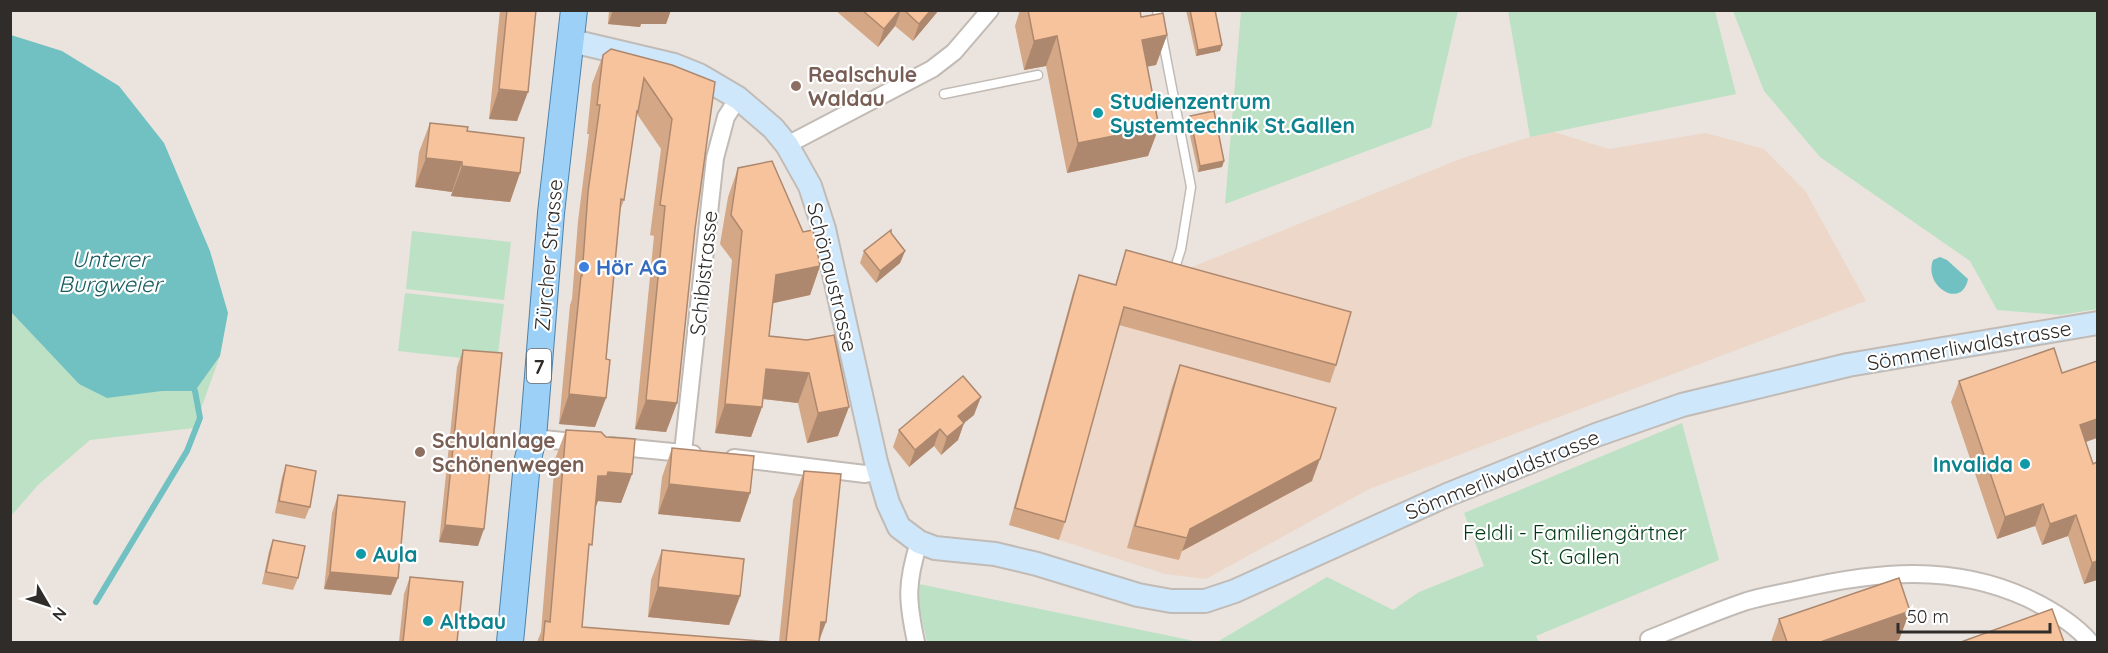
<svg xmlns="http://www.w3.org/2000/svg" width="2108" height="653" viewBox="0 0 2108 653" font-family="Quicksand,sans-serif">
<rect width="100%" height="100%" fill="#ebe4de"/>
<path fill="#ecd7c9" d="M1554 132 1609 149 1706 133 1764 149 1806 192 1866 301 1369 489 1206 579 1165 574 1059 540 1118 325 1162 279 1460 159 1530 137Z"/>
<g fill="#bde1c4">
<path d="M1241 11H1458L1431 127 1225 204Z"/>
<path d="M1508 11H1715L1736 94 1530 137Z"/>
<path d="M1733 11H2097V309L2061 315 1997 310 1970 261 1820 157 1764 91Z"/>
<path d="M412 231 511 242 504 300 406 289Z"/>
<path d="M405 293 504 304 497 362 398 351Z"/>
<path d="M11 312 79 384 162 391H195L220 356 194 428 90 440 38 485 11 516Z"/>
<path d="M1682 423 1719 560 1536 636 1539 642H1217L1327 577 1393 610 1419 592 1484 566 1464 513Z"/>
<path d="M914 583 1199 642H927Z"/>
</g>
<g fill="#72c1c2">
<path d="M11 35 62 51 119 86 164 143 210 251 228 313 220 356 195 391H162L107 398 79 384 11 312Z"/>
<path d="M1940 257 1947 260 1968 279C1962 310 1923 287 1933 260Z"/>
</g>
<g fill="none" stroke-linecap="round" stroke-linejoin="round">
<path stroke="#72c1c2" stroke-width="6" d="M96 602 187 451 200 418 195 391"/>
<defs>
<g id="lane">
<path d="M1157 10 1191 187 1181 249 1175 268"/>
<path d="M944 94 1038 75"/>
</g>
<g id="street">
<path d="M787 145 932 69 954 52 990 10"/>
<path d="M533 438 583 443"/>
<path d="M611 446 693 454"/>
<path d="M683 452 715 158 726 117 738 98"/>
<path d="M734 458 865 474 878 471"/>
<path d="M1649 639C1682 626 1714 612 1747 601 1764 596 1783 593 1800 589 1878 571 1953 564 2027 598 2050 609 2074 623 2090 642"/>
<path d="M916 642C907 600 906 584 919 542"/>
</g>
<path id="secondary" d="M570 42 585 44 674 65 699 75 738 98 773 128 787 145 810 186 824 229 876 462 888 503 899 527 919 542 935 548 995 554 1037 564 1138 595 1171 601H1205L1235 591 1447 495 1596 435 1682 405 1848 365 2098 323"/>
<path id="primary" d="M510 642 527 463 533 438 551 213 574 10"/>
</defs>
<use href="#lane" stroke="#c2bbb5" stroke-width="11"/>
<use href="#street" stroke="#c2bbb5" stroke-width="20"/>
<use href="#secondary" stroke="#c2bbb5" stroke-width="26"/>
<use href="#primary" stroke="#4c82ab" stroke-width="28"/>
<use href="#lane" stroke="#fff" stroke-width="8"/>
<use href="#street" stroke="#fff" stroke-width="16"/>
<use href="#secondary" stroke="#cee7fa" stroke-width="22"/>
<use href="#primary" stroke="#9dd0f6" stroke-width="26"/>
</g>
<g fill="#d4a887">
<path d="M500 10H536L517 121 489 119Z"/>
<path d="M609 10H671L666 24H641L640 27 608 24Z"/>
<path d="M835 10H939L913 41 895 26 878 47Z"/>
<path d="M1020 10H1140L1141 17 1167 35 1156 65 1147 66 1159 127 1148 156 1067 173 1046 66 1024 70 1015 26Z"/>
<path d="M1186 10H1215L1222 45 1220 51 1196 56Z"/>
<path d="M603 55 672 65 695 229 677 403 666 432 635 429 654 236 650 235 661 149 637 114 635 120 624 200 619 213 595 427 559 424 570 305 572 299 578 221 589 134H587L592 84Z"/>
<path d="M1190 116 1224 161 1222 167 1198 172 1187 122Z"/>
<path d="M430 123 467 131 520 173 510 202 451 196 452 192 415 187 419 152Z"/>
<path d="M738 168 803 232 820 266 810 295 773 303 769 336 807 340 838 436 807 443 798 403 762 399V407L751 437 715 433 732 260 720 244 728 197Z"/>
<path d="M891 233 905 251 900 263 876 283 860 263 864 251Z"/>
<path d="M1126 250 1336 365 1330 383 1119 325 1065 522 1059 540 1009 525 1073 292 1079 275 1115 285Z"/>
<path d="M463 350 478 546 439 542 457 367Z"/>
<path d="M1180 365 1312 481 1182 551 1179 560 1127 548 1172 387Z"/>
<path d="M1959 381 2085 442 2097 580 2084 584 2068 536 2042 545 2035 526 1997 539 1951 402Z"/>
<path d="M974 415 964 423 958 440 941 455 934 446 909 467 893 447 899 430Z"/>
<path d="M566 430 632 474 621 503 598 501 596 506H595L588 554 582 627 774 642H537L541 632 555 459Z"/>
<path d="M672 448 750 493 740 522 658 514 662 477Z"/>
<path d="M286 465 310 507 305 519 275 513 282 477Z"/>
<path d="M804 471 826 622 819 642H779L793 500Z"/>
<path d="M338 495 391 595 324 589 332 513Z"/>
<path d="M273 540 298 578 293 590 262 584 269 551Z"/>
<path d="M662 550 740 596 729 625 648 617 651 580Z"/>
<path d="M410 577 457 642H399L404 594Z"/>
<path d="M1779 619 1899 640 1893 642H1771Z"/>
</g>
<g fill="#ad886e">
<path d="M613 10H671L666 24H641L640 27 608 24Z"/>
<path d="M900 10H901L895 26 878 47 884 29Z"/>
<path d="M931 10H939L913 41 919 24Z"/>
<path d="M1167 35 1156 65 1131 70 1142 40Z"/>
<path d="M1057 36 1046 66 1024 70 1034 41Z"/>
<path d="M1222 45 1220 51 1196 56 1198 50Z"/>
<path d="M499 89 528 92 517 121 489 119Z"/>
<path d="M1159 127 1148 156 1067 173 1078 143Z"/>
<path d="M426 158 462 162 452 192 415 187Z"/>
<path d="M1224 161 1222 167 1198 172 1200 166Z"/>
<path d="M462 166 520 173 510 202 451 196Z"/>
<path d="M905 251 900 263 876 283 880 271Z"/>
<path d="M820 266 810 295 765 305 776 275Z"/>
<path d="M766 369 809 373 798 403 755 398Z"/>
<path d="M569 394 606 398 595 427 559 424Z"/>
<path d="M981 397 974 415 964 423 958 440 941 455 947 437 958 416Z"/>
<path d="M646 400 677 403 666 432 635 429Z"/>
<path d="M725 404 762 407 751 437 715 433Z"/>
<path d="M849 407 838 436 807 443 818 413Z"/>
<path d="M2097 419V438L2072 447 2080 425Z"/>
<path d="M940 429 934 446 909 467 915 450Z"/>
<path d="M1320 459 1312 481 1182 551 1190 529Z"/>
<path d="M608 472 632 474 621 503 598 501 596 506 587 505 598 476Z"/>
<path d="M669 484 750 493 740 522 658 514Z"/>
<path d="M2043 504 2035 526 1997 539 2005 517Z"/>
<path d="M2076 515 2068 536 2042 545 2050 524Z"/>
<path d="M445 525 484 529 478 546 439 542Z"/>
<path d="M2097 561V580L2084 584 2092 563Z"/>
<path d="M330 572 398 578 391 595 324 589Z"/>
<path d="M658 587 740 596 729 625 648 617Z"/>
<path d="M1910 611 1899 640 1893 642H1823V641Z"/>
<path d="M821 622H826L818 642Z"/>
</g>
<g fill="#f7c39d" stroke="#ad886e" stroke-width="1.5">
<path d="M507 10H536L528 92 499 89Z"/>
<path d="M862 10H900L884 29Z"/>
<path d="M904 10H931L919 24Z"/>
<path d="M1028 10H1140L1141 17 1163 13 1167 35 1142 40 1159 127 1078 143 1057 36 1034 41Z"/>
<path d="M1190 10H1215L1222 45 1198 50Z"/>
<path d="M611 49 672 65 715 82 695 229 677 403 646 400 665 206 660 205 672 119 644 78 638 112 637 111 624 200 621 199 606 359 610 360 606 398 569 394 581 276H582L588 192 600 105H597L603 55Z"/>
<path d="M1214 111 1224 161 1200 166 1190 116Z"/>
<path d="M430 123 468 127 467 131 524 138 520 173 462 166V162L426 158Z"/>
<path d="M772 161 803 232 813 230 820 266 776 275 769 336 807 340 834 335 849 407 818 413 809 373 766 369 762 407 725 404 742 231 731 215 738 168Z"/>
<path d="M891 230V233L905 251 880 271 864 251Z"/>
<path d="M1126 250 1351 312 1336 365 1124 307 1065 522 1015 508 1079 275 1116 285Z"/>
<path d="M2054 348 2062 373 2097 361V419L2080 425 2093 464 2097 462V561L2092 563 2076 515 2050 524 2043 504 2005 517 1959 381Z"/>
<path d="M463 350 502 353 484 529 445 525Z"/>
<path d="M1180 365 1336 408 1320 459 1190 529 1187 538 1135 526Z"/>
<path d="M963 376 981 397 958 416 964 423 947 437 940 429 915 450 899 430Z"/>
<path d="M566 430 601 432 606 437 635 439 632 474 608 472 607 476H598L592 545 589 544 582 627 774 642H543L545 621 550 622Z"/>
<path d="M672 448 754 456 750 493 669 484Z"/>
<path d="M286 465 316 471 310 507 279 501Z"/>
<path d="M804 471 841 474 826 622H821L819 642H786Z"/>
<path d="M338 495 405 502 398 578 330 572Z"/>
<path d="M273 540 305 546 298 578 266 572Z"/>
<path d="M662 550 744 559 740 596 658 587Z"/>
<path d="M410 577 463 582 457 642H403Z"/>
<path d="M1899 578 1910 611 1823 641 1824 642H1787L1779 619Z"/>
<path d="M2052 609 2064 642H1961Z"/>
</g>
<g fill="#8d6e63" stroke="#fff" stroke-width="2">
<circle cx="796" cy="86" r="6"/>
<circle cx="420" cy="452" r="6"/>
</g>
<g fill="#0f9aa8" stroke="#fff" stroke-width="2">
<circle cx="1098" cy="113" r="6"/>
<circle cx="2025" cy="464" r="6"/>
<circle cx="361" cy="554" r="6"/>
<circle cx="428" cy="621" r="6"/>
</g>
<circle fill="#3f7fe0" stroke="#fff" stroke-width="2" cx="584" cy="267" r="6"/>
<g text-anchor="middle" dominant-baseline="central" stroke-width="4.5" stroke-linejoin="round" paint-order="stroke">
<rect fill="#fff" stroke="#6d6b6a" stroke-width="1.5" x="527" y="349" width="24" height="34" rx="4.5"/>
<g font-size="20" font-weight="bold" fill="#2f2c2a">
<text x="539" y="366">7</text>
</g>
<g font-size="21" font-weight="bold" fill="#785e54" stroke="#fff" text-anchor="start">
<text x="808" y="74">Realschule<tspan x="808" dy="24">Waldau</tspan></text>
<text x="432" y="440">Schulanlage<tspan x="432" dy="24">Schönenwegen</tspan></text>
</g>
<g font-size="21" font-weight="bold" fill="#0d838f" stroke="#fff" text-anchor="start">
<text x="1110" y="101">Studienzentrum<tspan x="1110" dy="24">Systemtechnik St.Gallen</tspan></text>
<text x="2013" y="464" text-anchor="end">Invalida</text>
<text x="373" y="554">Aula</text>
<text x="440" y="621">Altbau</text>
</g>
<g font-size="21" fill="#2f2c2a" stroke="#fff">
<text transform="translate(548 255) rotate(-85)">Zürcher Strasse</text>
<text transform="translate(703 273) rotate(-84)">Schibistrasse</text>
<text transform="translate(833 277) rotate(76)">Schönaustrasse</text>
<text transform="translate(1969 345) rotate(-10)">Sömmerliwaldstrasse</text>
<text transform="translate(1502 474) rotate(-22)">Sömmerliwaldstrasse</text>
</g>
<g font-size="21" font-weight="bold" fill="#366cbe" stroke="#fff" text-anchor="start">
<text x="596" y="267">Hör AG</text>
</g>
<g font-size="21" fill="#003b16" stroke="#fff">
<text x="1575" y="532">Feldli - Familiengärtner<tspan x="1575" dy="24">St. Gallen</tspan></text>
</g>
<g font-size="22" font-style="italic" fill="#195c5d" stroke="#fff">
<text x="110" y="259">Unterer<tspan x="110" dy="25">Burgweier</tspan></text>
</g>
</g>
<rect width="2108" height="653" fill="none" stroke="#2f2c2a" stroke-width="24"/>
<g transform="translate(48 605) rotate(129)" stroke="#ffffff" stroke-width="4.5" paint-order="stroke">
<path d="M0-4.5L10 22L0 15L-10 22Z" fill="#2f2c2a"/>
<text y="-9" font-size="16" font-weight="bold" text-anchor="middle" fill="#2f2c2a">N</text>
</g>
<path d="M1898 623v9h152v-9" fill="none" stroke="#2f2c2a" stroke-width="3"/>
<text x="1907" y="623" font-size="18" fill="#2f2c2a" stroke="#ffffff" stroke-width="4.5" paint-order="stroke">50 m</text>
</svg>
